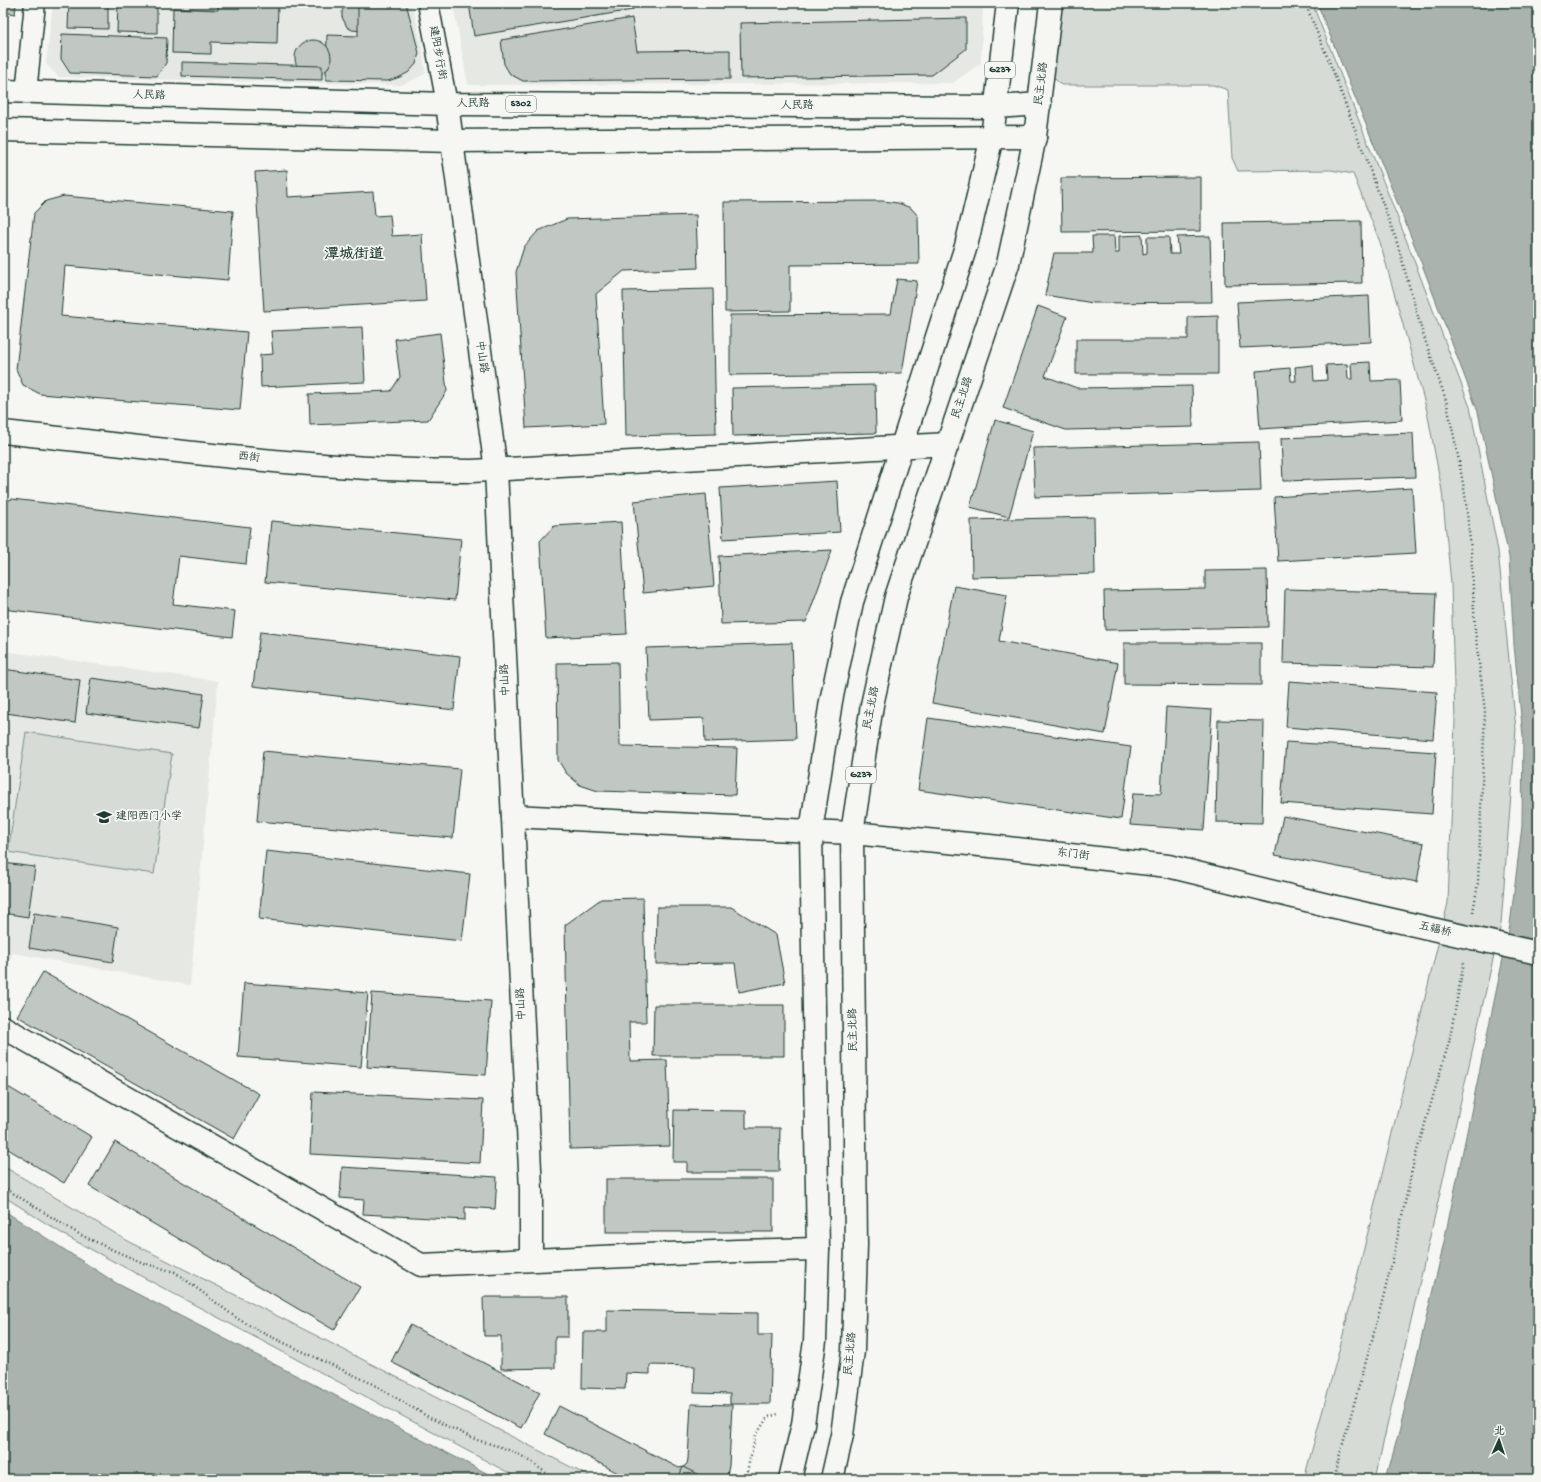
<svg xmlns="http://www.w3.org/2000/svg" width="1541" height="1482" viewBox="0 0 1541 1482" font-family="'Gochi Hand','LXGW WenKai TC',sans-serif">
<rect width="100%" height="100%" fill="#f6f6f2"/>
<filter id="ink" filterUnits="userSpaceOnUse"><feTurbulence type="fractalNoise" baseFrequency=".025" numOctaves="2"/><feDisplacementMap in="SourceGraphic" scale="8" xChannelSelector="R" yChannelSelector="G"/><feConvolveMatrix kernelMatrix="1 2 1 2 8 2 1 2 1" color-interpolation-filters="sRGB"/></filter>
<g filter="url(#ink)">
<g fill="#e6e8e4">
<path d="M53 3H412L423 51 425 74 401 85 59 77 46 64Z"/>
<path d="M453 3H983L981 63 953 83 468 85Z"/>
<path d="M3 651 218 681 190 985 13 953 3 971Z"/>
</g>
<g fill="#d6dbd6" stroke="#7a8c85">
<path d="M1060 3H1312L1399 221 1470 407 1498 551 1516 729 1501 924 1375 1479H1304L1340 1347 1448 903 1455 721 1451 583 1442 491 1427 411 1380 242 1353 174 1331 170 1238 171 1232 158 1228 90 1213 85H1061L1053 77Z"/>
<path d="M26 732 172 754 154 874 8 852Z"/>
<path d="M3 1166 128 1241 317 1336 594 1479H520L66 1236 3 1196Z"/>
</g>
<g fill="#aab3ae" stroke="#72847d">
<path d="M1317 3H1538V1479H1386L1400 1428 1441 1256 1510 925 1522 826 1523 736 1514 645 1509 557 1478 412 1418 254Z"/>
<path d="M3 1210 116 1283 498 1479H3Z"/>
</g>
<g fill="#c1c8c3" stroke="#1f3d34">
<path d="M3 3H16L15 14 3 12Z"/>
<path d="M69 3H108V29L68 28Z"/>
<path d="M118 3H157V33L117 32Z"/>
<path d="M218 3H278L277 44 211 42V54L172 53 173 8 218 10Z"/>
<path d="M346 3H371L375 10 376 15 372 25 363 31 352 30 347 27 342 17V11Z"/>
<path d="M358 3H406L419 53 416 64 409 72 400 77 388 81 326 80 327 35 358 36Z"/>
<path d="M469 3H632L633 10 474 36Z"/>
<path d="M632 18 637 51 730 50V79L523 81 510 74 504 64 501 40Z"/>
<path d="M966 18V49L932 75 741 78 740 23Z"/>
<path d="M62 34 167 38 166 63 157 76 70 73 61 59Z"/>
<circle cx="313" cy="58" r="18"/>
<path d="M182 62 322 66V80L182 76Z"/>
<path d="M287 170 288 197 373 192 375 216 390 215 392 236 422 234 426 301 264 311 255 172Z"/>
<path d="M1201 177V231L1062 232 1061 178Z"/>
<path d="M64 196 233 211 228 280 65 266 61 316 247 332 240 410 40 394 23 385 16 369 34 213 46 201Z"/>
<path d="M883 201 898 203 911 208 918 216 919 264 790 265V311L725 312 724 202Z"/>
<path d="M696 215 698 268 624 271 596 294 604 424 526 428 516 272 524 247 538 231 567 219Z"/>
<path d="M1361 221 1362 283 1225 285 1224 223Z"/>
<path d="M1142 235 1143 254 1147 253V237H1169L1170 254H1179L1177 237 1210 236 1212 302 1093 303 1045 295 1054 253H1093L1092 236H1114L1115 253H1119V236Z"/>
<path d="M897 279 917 281 902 373 730 375V315L891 314Z"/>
<path d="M713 289 716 434 626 436 623 291Z"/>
<path d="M1369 296 1371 342 1240 348 1237 302Z"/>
<path d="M1038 306 1067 317 1045 376 1077 388 1192 386 1193 427 1066 430 1003 408Z"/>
<path d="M1218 316V374H1076V339H1188V317Z"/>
<path d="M362 327 365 382 261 387 260 355 273 354 271 331Z"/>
<path d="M440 333 447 391 428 420 310 425 309 394 391 391 400 377 395 339Z"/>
<path d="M1370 362 1371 381 1400 380 1402 420 1260 429 1256 371 1290 368 1291 381H1296L1295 367 1313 365 1314 381 1327 380 1326 365 1347 364 1348 379H1352L1351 363Z"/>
<path d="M875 385 876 433 733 436 732 388Z"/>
<path d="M995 420 1033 431 1009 517 970 507Z"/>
<path d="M1413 433 1415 477 1283 481 1281 438Z"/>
<path d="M1259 442 1261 491 1035 497 1033 448Z"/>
<path d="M837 481 840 532 723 539 720 488Z"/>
<path d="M1412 488 1416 553 1278 561 1274 497Z"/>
<path d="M706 494 714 586 643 593 634 501Z"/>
<path d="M12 499 250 527 246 564 179 556 173 604 235 611 232 637 3 609V502Z"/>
<path d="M1094 517 1095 574 972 577 971 520Z"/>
<path d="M271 521 461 539 455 600 265 582Z"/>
<path d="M621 522 627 634 546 638 540 541 554 526Z"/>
<path d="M832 550 806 622 721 624 719 556Z"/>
<path d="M1267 570 1268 627 1105 630 1104 591 1205 589V571Z"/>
<path d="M954 586 1007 595 999 641 1118 663 1105 734 932 703Z"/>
<path d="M1285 589 1436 593 1433 667 1283 663Z"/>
<path d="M260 632 460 656 454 710 253 686Z"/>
<path d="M792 643 796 739 705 742 704 718 649 720 646 648Z"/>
<path d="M1124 643H1261V685L1124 684Z"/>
<path d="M618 662 620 746 737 748 735 795 598 791 580 785 566 773 558 760 557 663Z"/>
<path d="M3 669 80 680 75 723 6 713 3 732Z"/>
<path d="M91 678 204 694 199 728 86 713Z"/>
<path d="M1289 681 1437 692 1433 739 1286 727Z"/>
<path d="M1166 707 1212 710 1204 830 1130 825 1133 793 1161 794Z"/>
<path d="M928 718 1131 747 1121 819 918 790Z"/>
<path d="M1218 720 1264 721 1262 823 1216 822Z"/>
<path d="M1286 742 1436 752 1432 814 1281 803Z"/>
<path d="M263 751 460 769 453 838 257 821Z"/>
<path d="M1283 816 1424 843 1417 882 1275 855Z"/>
<path d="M266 851 470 874 462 941 259 919Z"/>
<path d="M3 863 35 867 28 917 3 913Z"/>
<path d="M643 898 646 1022H629L630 1061 667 1060 670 1146 570 1149 565 925 601 899Z"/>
<path d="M657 907H731L776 935 785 983 739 992 735 963 656 964Z"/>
<path d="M34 913 118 927 113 962 29 948Z"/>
<path d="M43 972 259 1094 234 1139 17 1016Z"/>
<path d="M244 983 368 993 361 1067 238 1057Z"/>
<path d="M372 993 491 1001 486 1075 367 1067Z"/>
<path d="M654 1005H784V1056H653Z"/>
<path d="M3 1084 92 1137 64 1183 3 1146Z"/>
<path d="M313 1092 483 1100 480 1163 310 1154Z"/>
<path d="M674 1110 746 1111V1128H780L779 1172H687V1162H673Z"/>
<path d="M115 1142 360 1287 334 1330 89 1186Z"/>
<path d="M342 1167 497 1177 495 1209 465 1207V1220L363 1214 364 1200 340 1198Z"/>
<rect x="606" y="1179" width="167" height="53"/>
<path d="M483 1297H568V1337H555V1368L501 1369V1336H484Z"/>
<path d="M607 1310 758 1313V1335H772L770 1404H730V1394L694 1393 695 1366 650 1365V1374L626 1373 625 1389 582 1388 583 1332H607Z"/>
<path d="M410 1325 540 1392 521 1428 391 1362Z"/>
<path d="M691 1404 732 1405 729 1466 726 1479H629L545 1434 559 1406 679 1468 683 1467 687 1464 688 1459Z"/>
<path d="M683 1467 707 1479H678Z"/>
</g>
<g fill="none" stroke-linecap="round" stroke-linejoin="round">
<defs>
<g id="pedestrian">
<path d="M428 3 447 104"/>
<path d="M26 93 35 3"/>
</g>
<g id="minor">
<path d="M447 104 496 470 531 1190V1259"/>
<path d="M3 432C159 448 315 471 472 471L948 444"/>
<path d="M513 816 811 831"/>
<path d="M3 1027 421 1265 737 1251 818 1249"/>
</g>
<path id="tertiary" d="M811 831 852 833 990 846 1168 866 1331 906"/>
<g id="trunk">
<path d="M3 91 447 104 996 107 1040 104"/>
<path d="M3 130 452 141 1035 137"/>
<path d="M790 1479 803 1424 815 1341 818 1249 811 831 831 701 852 602 966 246 992 137 1008 3"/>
<path d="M832 1479 842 1435 853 1351 856 1245 852 833 872 705 896 597 1008 264 1035 137 1051 3"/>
</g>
</defs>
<use href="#pedestrian" stroke="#1f3d34" stroke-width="23"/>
<use href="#minor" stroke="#1f3d34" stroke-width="25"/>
<use href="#tertiary" stroke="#1f3d34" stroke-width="25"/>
<use href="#trunk" stroke="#1f3d34" stroke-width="25"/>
<g stroke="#1f3d34" stroke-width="2.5" stroke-dasharray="1 3" stroke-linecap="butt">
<path d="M1305 3 1333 71 1396 239 1422 331 1446 400 1457 451 1465 494 1471 550 1475 630 1485 711 1478 883 1473 912"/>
<path d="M3 1187 79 1234 113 1250 146 1264 175 1272 238 1319 265 1334 373 1384 430 1418 477 1440 504 1448 526 1458 554 1479"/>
<path d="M745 1479 756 1435 768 1417 778 1414"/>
<path d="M1333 1479 1372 1340 1392 1263 1414 1161 1449 1042 1464 962"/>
</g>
<use href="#pedestrian" stroke="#f6f6f2" stroke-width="20"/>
<use href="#minor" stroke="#f6f6f2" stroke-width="22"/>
<use href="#tertiary" stroke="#f6f6f2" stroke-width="22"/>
<use href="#trunk" stroke="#f6f6f2" stroke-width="22"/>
<defs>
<path id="tertiary-bridge" d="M1331 906 1538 953"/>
</defs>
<use href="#tertiary-bridge" stroke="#1f3d34" stroke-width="25" stroke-linecap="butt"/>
<use href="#tertiary-bridge" stroke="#f6f6f2" stroke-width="22"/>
</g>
</g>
<defs>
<symbol id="school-bare" viewBox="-9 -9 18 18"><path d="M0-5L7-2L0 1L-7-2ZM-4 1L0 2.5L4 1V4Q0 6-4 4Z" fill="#1f3d34" stroke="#f6f6f2" stroke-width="2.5" paint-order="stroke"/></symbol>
</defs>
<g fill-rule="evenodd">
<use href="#school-bare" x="93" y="806" width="22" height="22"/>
</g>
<g text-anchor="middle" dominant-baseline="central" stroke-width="3.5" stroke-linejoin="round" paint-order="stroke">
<g fill="#f6f6f2" stroke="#60746d" stroke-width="1">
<rect x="985" y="62" width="30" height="16" rx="3"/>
<rect x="506" y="96" width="30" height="16" rx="3"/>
<rect x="846" y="767" width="30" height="16" rx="3"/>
</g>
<g font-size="10" font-weight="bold" fill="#1f3d34">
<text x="1000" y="70">G237</text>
<text x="521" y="104">S302</text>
<text x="861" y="775">G237</text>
</g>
<g font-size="11" fill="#1f3d34" stroke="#f6f6f2">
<text transform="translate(437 53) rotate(80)">建阳步行街</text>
<text transform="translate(1042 84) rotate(-83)">民主北路</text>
<text transform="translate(149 96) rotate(2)">人民路</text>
<text x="473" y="104">人民路</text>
<text x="797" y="106">人民路</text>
<text transform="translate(481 357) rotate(82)">中山路</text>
<text transform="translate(963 398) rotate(-72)">民主北路</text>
<text transform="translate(249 458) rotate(6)">西街</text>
<text transform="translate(506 680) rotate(-93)">中山路</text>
<text transform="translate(872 708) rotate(-79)">民主北路</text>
<text transform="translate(1073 855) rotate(7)">东门街</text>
<text transform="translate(1435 930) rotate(13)">五福桥</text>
<text transform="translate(522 1004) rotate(-93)">中山路</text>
<text transform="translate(854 1030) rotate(-91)">民主北路</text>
<text transform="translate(851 1354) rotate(-85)">民主北路</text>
</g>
<g font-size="11" fill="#1f3d34" stroke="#f6f6f2" text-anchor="start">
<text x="116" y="817">建阳西门小学</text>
</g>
<g font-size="15" font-weight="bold" fill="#1f3d34" stroke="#f6f6f2">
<text x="354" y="255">潭城街道</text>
</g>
</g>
<rect width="1541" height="1482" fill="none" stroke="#f6f6f2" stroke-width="16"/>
<rect x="8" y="8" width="1525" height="1466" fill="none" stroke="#1f3d34" stroke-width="1.5" filter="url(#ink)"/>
<g transform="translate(1499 1440) rotate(3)" stroke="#f6f6f2" stroke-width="3" paint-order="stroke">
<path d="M0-3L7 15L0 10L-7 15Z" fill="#1f3d34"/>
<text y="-6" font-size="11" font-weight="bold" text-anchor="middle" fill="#1f3d34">北</text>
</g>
</svg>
